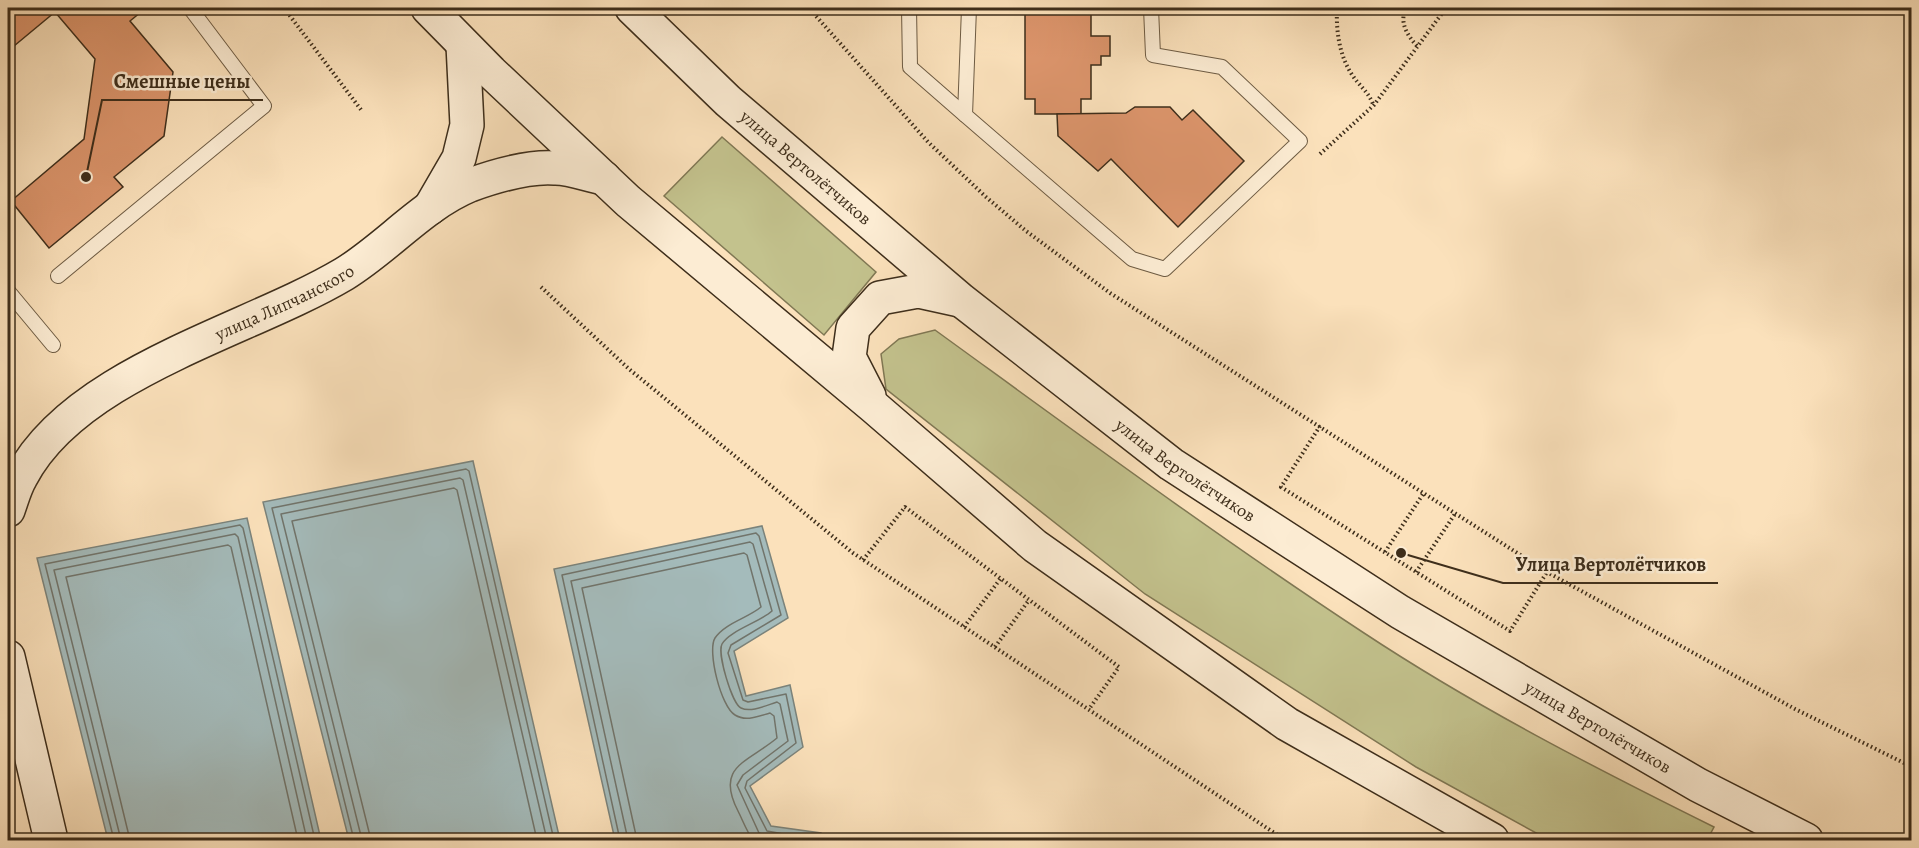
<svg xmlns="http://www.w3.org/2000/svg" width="1919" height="848" viewBox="0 0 1919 848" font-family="Alegreya,serif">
<rect width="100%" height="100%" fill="#fbe1bb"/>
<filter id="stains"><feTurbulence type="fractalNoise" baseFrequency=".00333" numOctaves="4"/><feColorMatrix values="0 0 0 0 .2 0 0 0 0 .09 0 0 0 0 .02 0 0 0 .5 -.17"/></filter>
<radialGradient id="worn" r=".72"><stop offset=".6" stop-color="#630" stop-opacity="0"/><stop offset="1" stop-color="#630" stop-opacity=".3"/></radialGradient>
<g fill="#c3c28d" stroke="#807854" stroke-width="1.5">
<path d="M722 137 876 272 824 335 664 196Z"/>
<path d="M935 330C1077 433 1218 537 1364 633 1476 707 1595 768 1714 827L1707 840H1549L1416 767 1145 594 886 389 881 354 899 339Z"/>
</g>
<g fill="#a4bbbb" stroke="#7b837b" stroke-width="1.5">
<path d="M473 461 560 840H349L263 502Z"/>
<path d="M247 518 321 840H108L37 558Z"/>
<path d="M762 526 788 618 734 651 746 696 790 685 803 747 750 786 771 826 821 833 823 840H615L554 569Z"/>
</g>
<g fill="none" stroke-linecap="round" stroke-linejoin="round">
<g stroke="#71746b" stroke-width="1.5">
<path d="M114 840 45 564 240 525 243 528 315 840"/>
<path d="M121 840 54 570 235 534 238 537 307 840"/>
<path d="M130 840 66 577 228 545 231 547 298 840"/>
<path d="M354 840 272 508 466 469 469 471 554 840"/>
<path d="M362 840 281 514 460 478 463 480 547 840"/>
<path d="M371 840 292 521 454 488 457 490 537 840"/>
<path d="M620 840 562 575 756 533 759 536 781 615 731 645 728 653 743 700 748 702 786 694 796 743 747 781 745 788 767 831 817 840"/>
<path d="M628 840 571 581 750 542 753 544 772 611C760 622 729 631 722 644 717 653 732 704 741 708 751 713 767 705 777 702L780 704 788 741 743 775 737 785 759 833 775 840"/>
<path d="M637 840 582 588 744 553 747 555 761 607C748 618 725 623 715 638 707 651 721 707 735 715 746 722 759 716 770 713L774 716 777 738C747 763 715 766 738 811 743 821 747 832 753 840"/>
</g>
</g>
<g fill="#db946b" stroke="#3e2e1b" stroke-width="1.5">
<path d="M8 8H137L141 12 130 21 173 72 164 136 114 177 123 187 49 248 11 201 84 139 95 59 55 12 8 51Z"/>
<path d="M1025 8H1091V36H1110V56H1101V65H1091V99H1081V114H1035V99H1025Z"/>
<path d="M1135 107H1170L1182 120 1193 110 1244 161 1178 227 1111 159 1098 171 1058 136 1057 114 1126 113Z"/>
</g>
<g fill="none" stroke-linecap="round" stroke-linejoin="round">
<defs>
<g id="lane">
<path d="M909 8 910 67 965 115"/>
<path d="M969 8 965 115 1132 259 1165 269 1300 141 1222 67 1153 55 1151 8"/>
<path d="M58 276 264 106 190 8"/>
<path d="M8 291 53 345"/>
</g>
<g id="secondary">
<path d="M428 8 491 72 628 201 874 407 1035 546 1287 724 1492 840"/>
<path id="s1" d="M632 8 728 101 961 300 1171 464 1400 612 1698 785 1806 840"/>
<path d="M430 208 459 158 467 125 463 45"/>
<path d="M869 396 849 357 853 328 880 298 918 291 959 300"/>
<path id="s2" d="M8 510C12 499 15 487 21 477 75 373 248 331 344 274 388 247 422 205 470 185 495 176 528 166 555 168 571 168 588 175 604 178"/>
<path d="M8 657 51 840"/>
</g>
</defs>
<use href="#lane" stroke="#6d5b43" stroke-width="16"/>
<use href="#secondary" stroke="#3e2e1b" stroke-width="36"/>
<g stroke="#3e2e1b" stroke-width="4" stroke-dasharray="1.5 3" stroke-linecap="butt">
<path d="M284 8 362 111"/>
<path d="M817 8 815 15 928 142 986 197 1026 231 1110 293 1547 572 1795 709 1912 767"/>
<path d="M1337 8C1336 30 1339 54 1351 73 1358 85 1368 91 1373 104"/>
<path d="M1406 8C1399 22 1407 35 1417 46"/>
<path d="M1320 154 1374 105 1446 8"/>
<path d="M541 287 629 369 853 553 1285 840"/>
<path d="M1320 426 1281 487 1510 631 1547 572"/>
<path d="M1385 552 1423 494"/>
<path d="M863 560 905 507 1119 667 1089 709"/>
<path d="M1416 572 1455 514"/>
<path d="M964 627 1001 578"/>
<path d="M995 647 1029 600"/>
</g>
<use href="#lane" stroke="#fcecd3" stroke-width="14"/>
<use href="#secondary" stroke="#fcecd3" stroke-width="33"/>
</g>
<g text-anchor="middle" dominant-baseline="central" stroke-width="5" stroke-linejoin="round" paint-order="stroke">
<g font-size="18" fill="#3e2e1b" stroke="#fcecd3">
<text stroke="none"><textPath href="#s1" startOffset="236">улица Вертолётчиков</textPath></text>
<text stroke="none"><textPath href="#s2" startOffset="357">улица Липчанского</textPath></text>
<text stroke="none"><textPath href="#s1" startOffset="722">улица Вертолётчиков</textPath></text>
<text stroke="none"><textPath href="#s1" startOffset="1208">улица Вертолётчиков</textPath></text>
</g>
</g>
<path fill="none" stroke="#3e2e1b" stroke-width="2" d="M86 177L102 100H263M1401 553L1503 583H1718"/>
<g fill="#3e2e1b" stroke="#fcecd3" stroke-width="2">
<circle cx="86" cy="177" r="6"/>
<circle cx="1401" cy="553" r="6"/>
</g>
<g font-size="20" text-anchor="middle" font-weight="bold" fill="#3e2e1b" stroke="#fcecd3" stroke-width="5" stroke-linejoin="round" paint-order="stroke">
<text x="182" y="88">Смешные цены</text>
<text x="1611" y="571">Улица Вертолётчиков</text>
</g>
<rect width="1919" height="848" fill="none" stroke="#fbe1bb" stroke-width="30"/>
<rect x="9" y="9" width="1901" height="830" fill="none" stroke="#3e2e1b" stroke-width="3"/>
<rect x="15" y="15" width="1889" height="818" fill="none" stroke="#3e2e1b" stroke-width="1.5"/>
<rect width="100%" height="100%" filter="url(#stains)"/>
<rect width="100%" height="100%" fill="url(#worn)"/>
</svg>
